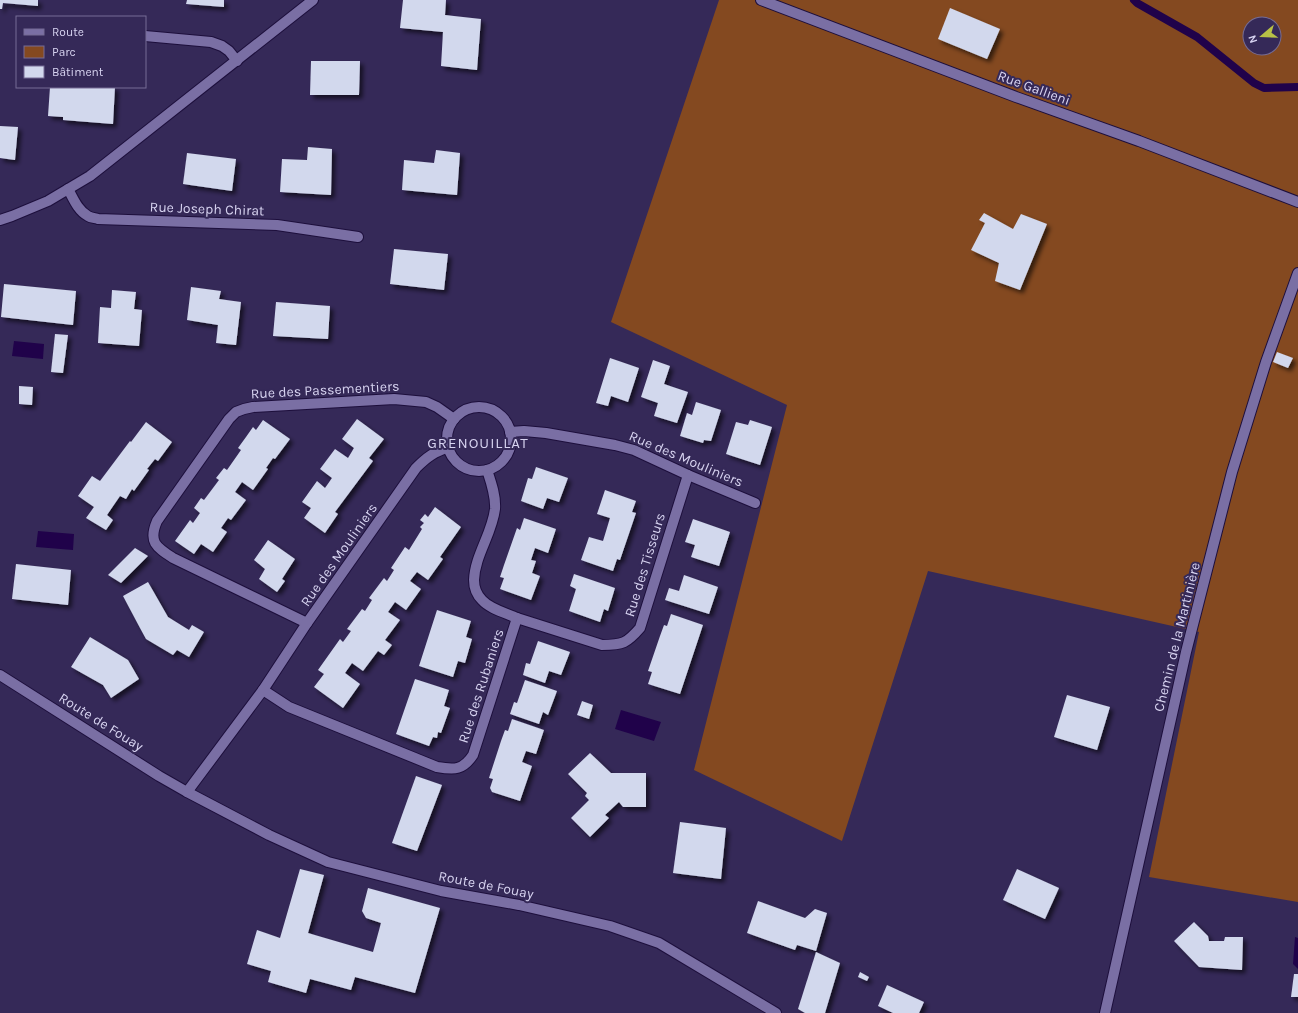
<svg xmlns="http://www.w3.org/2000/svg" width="1298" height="1013" viewBox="0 0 1298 1013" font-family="Karla,sans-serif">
<defs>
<filter id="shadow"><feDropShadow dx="3.5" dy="3.5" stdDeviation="2" flood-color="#0009"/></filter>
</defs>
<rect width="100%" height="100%" fill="#352958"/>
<path fill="#844920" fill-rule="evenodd" d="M719 0H1298V902L1149 877 1199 632 928 571 842 841 694 770 787 405 611 322ZM1250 24H1274V48H1250Z"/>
<g fill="#20024a">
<path d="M14 341 44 344 43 359 12 356Z"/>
<path d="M38 531 74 534 73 550 36 547Z"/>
<path d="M621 710 661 722 654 741 615 729Z"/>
<path d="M1295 937 1298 938V969L1293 964Z"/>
</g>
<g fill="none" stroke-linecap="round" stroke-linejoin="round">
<path stroke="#20024a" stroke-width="8" d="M1134 0 1137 3 1197 37 1254 83 1264 88 1298 87"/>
</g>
<g fill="#d2d8ed" filter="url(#shadow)">
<path d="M0 0H38V6L3 3 2 9H0Z"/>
<path d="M187 0H224V7L186 4Z"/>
<path d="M403 0H446L445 15 481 19 477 70 441 66 443 32 400 28Z"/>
<path d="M950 8 1000 29 987 59 938 39Z"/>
<path d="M311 61H360L359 95H310Z"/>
<path d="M50 87H115L113 124 63 120V117L48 116Z"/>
<path d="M0 126 18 127 15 160 0 158Z"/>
<path d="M308 147 332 149 331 195 280 192 282 159 307 160Z"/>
<path d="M436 150 460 153 457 195 402 190 404 160 434 163Z"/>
<path d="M187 153 236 159 232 191 183 184Z"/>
<path d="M984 213 1013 229 1021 214 1047 224 1020 290 995 281 999 263 971 250 985 223 979 220Z"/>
<path d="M394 249 448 254 444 290 390 284Z"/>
<path d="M4 284 76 291 73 325 1 317Z"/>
<path d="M191 287 221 291 219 299 241 302 236 345 216 343 218 325 187 320Z"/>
<path d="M112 290 136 292 134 309 142 310 139 346 98 343 100 307 111 308Z"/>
<path d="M276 302 330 306 328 339 273 336Z"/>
<path d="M55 334 68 335 63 373 51 372Z"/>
<path d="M1277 352 1293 358 1288 368 1273 362Z"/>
<path d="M610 358 639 368 628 402 611 396 608 406 596 403Z"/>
<path d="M653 360 670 366 664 384 688 392 677 423 654 416 658 403 641 397Z"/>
<path d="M19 386 33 387 32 405 19 404Z"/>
<path d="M696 402 721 410 711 441 704 440 703 443 680 436 687 413 692 415Z"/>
<path d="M357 419 384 439 369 458 373 461 335 512 338 514 325 533 304 518 311 508 302 502 317 481 325 488 332 478 320 469 335 449 348 458 354 448 342 439Z"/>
<path d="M263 420 290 439 275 459 273 458 266 468 268 469 253 490 242 482 235 492 246 500 231 520 228 518 221 528 227 532 213 552 201 544 194 554 175 541 190 520 193 523 200 513 194 508 201 498 204 500 219 480 216 478 224 468 227 470 241 450 238 448 246 437 253 427 256 430Z"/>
<path d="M750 420 772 427 760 465 726 454 736 422 748 425Z"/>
<path d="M146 422 172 442 158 461 155 459 147 469 149 470 134 491 132 489 126 499 120 496 107 515 113 520 106 530 86 518 94 507 78 496 92 476 100 481 130 441 131 442Z"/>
<path d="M536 467 568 478 559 502 547 498 543 509 521 501 528 478 532 479Z"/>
<path d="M605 490 636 501 632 512 636 513 620 560 617 559 613 571 581 560 589 537 603 541 610 518 597 514Z"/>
<path d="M435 507 461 527 440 557 443 559 428 580 417 572 410 581 421 589 406 610 395 602 388 612 400 620 385 640 392 645 384 655 378 651 363 671 352 663 345 673 360 684 343 708 314 687 324 674 318 670 340 639 343 642 351 631 347 629 362 609 365 611 372 600 369 598 384 578 387 581 394 570 391 568 405 547 409 550 422 529 420 527 424 523 420 520 425 514 428 517Z"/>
<path d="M524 518 556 529 548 553 535 548 531 560 536 561 532 573 540 576 531 600 500 589 504 578 500 577 504 565 517 528 520 530Z"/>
<path d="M693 519 730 532 719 566 691 557 695 545 685 542Z"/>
<path d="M268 540 295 559 282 579 285 581 277 592 259 579 265 569 254 560Z"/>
<path d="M135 548 148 556 121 583 108 575Z"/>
<path d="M16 564 71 570 68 605 12 599Z"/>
<path d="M574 574 615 588 608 611 604 609 600 622 569 611 576 589 570 586Z"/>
<path d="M684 575 718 587 709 614 665 600 669 588 679 591Z"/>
<path d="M148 582 168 617 189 630 192 625 204 632 189 657 177 650 173 655 146 639 140 628 123 596Z"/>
<path d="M437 610 471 621 466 637 472 639 465 663 458 661 453 677 419 666Z"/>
<path d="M671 614 703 625 680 694 648 684 652 672 648 671 660 636 664 625 667 626Z"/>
<path d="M90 637 128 660 139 679 111 698 103 685 71 667Z"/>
<path d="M538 641 570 652 561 675 549 671 545 683 523 675 526 663 530 664Z"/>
<path d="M415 679 449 690 444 706 450 708 441 733 438 732 437 738 433 737 429 746 396 734Z"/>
<path d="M525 680 557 691 548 715 543 712 539 724 510 714 514 702 517 703Z"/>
<path d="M1067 695 1110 707 1097 750 1054 737Z"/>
<path d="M582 701 593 705 589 719 577 715Z"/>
<path d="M512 719 544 730 536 754 526 751 522 762 532 766 520 801 492 792 490 788 493 779 489 778 501 741 505 730 508 731Z"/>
<path d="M590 753 611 773H646V807H623L619 802 605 815 609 818 590 837 571 818 589 800 585 796 587 793 568 774Z"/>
<path d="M416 776 442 785 417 851 392 843Z"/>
<path d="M680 822 726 828 721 879 673 873Z"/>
<path d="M300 869 324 875 308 933 373 952 381 923 366 918 362 911 368 888 440 908 415 993 355 977 351 990 310 979 306 993 268 982 271 971 247 964 257 930 280 938Z"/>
<path d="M1017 869 1059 888 1045 919 1003 900Z"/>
<path d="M758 901 805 918 815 909 827 913 816 951 797 945 795 950 747 933Z"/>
<path d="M1194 922 1208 936 1209 941H1224L1225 937H1243L1242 970 1199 967 1174 941Z"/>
<path d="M816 952 840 963 825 1013H805L798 1009Z"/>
<path d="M860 972 869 977 867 981 858 977Z"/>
<path d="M1294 974H1298V997H1291Z"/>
<path d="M887 985 924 1002 919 1013H893L878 1006Z"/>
</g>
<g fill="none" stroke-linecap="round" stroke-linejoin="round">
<defs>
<g id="minor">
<path d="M761 0 1016 97 1139 141 1298 202"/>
<path d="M145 36 211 42 222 46 229 51 237 61"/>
<path d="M68 189C73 198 78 211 88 216 91 218 95 218 98 219L277 225 358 237"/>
<path d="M0 220 12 216 48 201 90 176 313 0"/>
<circle cx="479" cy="439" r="32"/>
<path d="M510 432 524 431 546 433 615 445 634 450 688 475 755 503"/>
<path d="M517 618 602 645C623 645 627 643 640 628L688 475"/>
<path d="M307 623 173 558C156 547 148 542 157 521L229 419 236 412 244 409 253 407 394 399 426 402 437 407 454 419"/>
<path d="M0 675 159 776 187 792 269 835 328 862 441 891 519 905 610 926 659 943 776 1013"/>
<path d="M263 690 289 707 437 767C455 770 463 770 473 755L517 618C506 613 490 609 482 600 477 595 474 587 474 580 475 555 492 534 495 509 496 496 491 482 487 470"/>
<path d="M187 792 263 690 307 623 416 468C427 457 434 452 449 447"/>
<path d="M1105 1013 1186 652 1232 472 1266 362 1298 273"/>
</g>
</defs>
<use href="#minor" stroke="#1d0f3c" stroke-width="12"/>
<use href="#minor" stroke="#7a6fa4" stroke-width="10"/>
</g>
<g text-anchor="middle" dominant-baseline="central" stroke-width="4" stroke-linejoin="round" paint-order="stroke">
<g font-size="14" fill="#d7d3f0" stroke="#352958">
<text transform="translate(1034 88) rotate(20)">Rue Gallieni</text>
<text transform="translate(207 209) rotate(2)">Rue Joseph Chirat</text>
<text transform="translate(325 390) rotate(-3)">Rue des Passementiers</text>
<text transform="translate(686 459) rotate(23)">Rue des Mouliniers</text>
<text transform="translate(339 555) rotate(-55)">Rue des Mouliniers</text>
<text transform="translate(645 565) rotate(-73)">Rue des Tisseurs</text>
<text transform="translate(1177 637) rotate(-76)">Chemin de la Martinière</text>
<text transform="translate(481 686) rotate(-72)">Rue des Rubaniers</text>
<text transform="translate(101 722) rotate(32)">Route de Fouay</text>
<text transform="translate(486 885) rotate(11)">Route de Fouay</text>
</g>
<g font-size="15" letter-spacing="1" fill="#d7d3f0" stroke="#352958">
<text x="478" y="443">GRENOUILLAT</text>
</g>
</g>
<rect x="16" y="16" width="130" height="72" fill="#352958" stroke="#766d95"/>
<rect x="24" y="29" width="20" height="6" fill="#7a6fa4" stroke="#766d95"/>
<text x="52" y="36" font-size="12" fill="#d7d3f0">Route</text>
<rect x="24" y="46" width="20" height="12" fill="#844920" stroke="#766d95"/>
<text x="52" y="56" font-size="12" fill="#d7d3f0">Parc</text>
<rect x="24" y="66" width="20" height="12" fill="#d2d8ed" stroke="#766d95"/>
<text x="52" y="76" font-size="12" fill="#d7d3f0">Bâtiment</text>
<g transform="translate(1262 36) rotate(251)"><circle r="19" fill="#352958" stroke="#766d95"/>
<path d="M0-3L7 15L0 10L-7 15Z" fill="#b8c146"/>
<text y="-6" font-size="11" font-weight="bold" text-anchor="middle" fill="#d7d3f0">N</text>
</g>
</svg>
